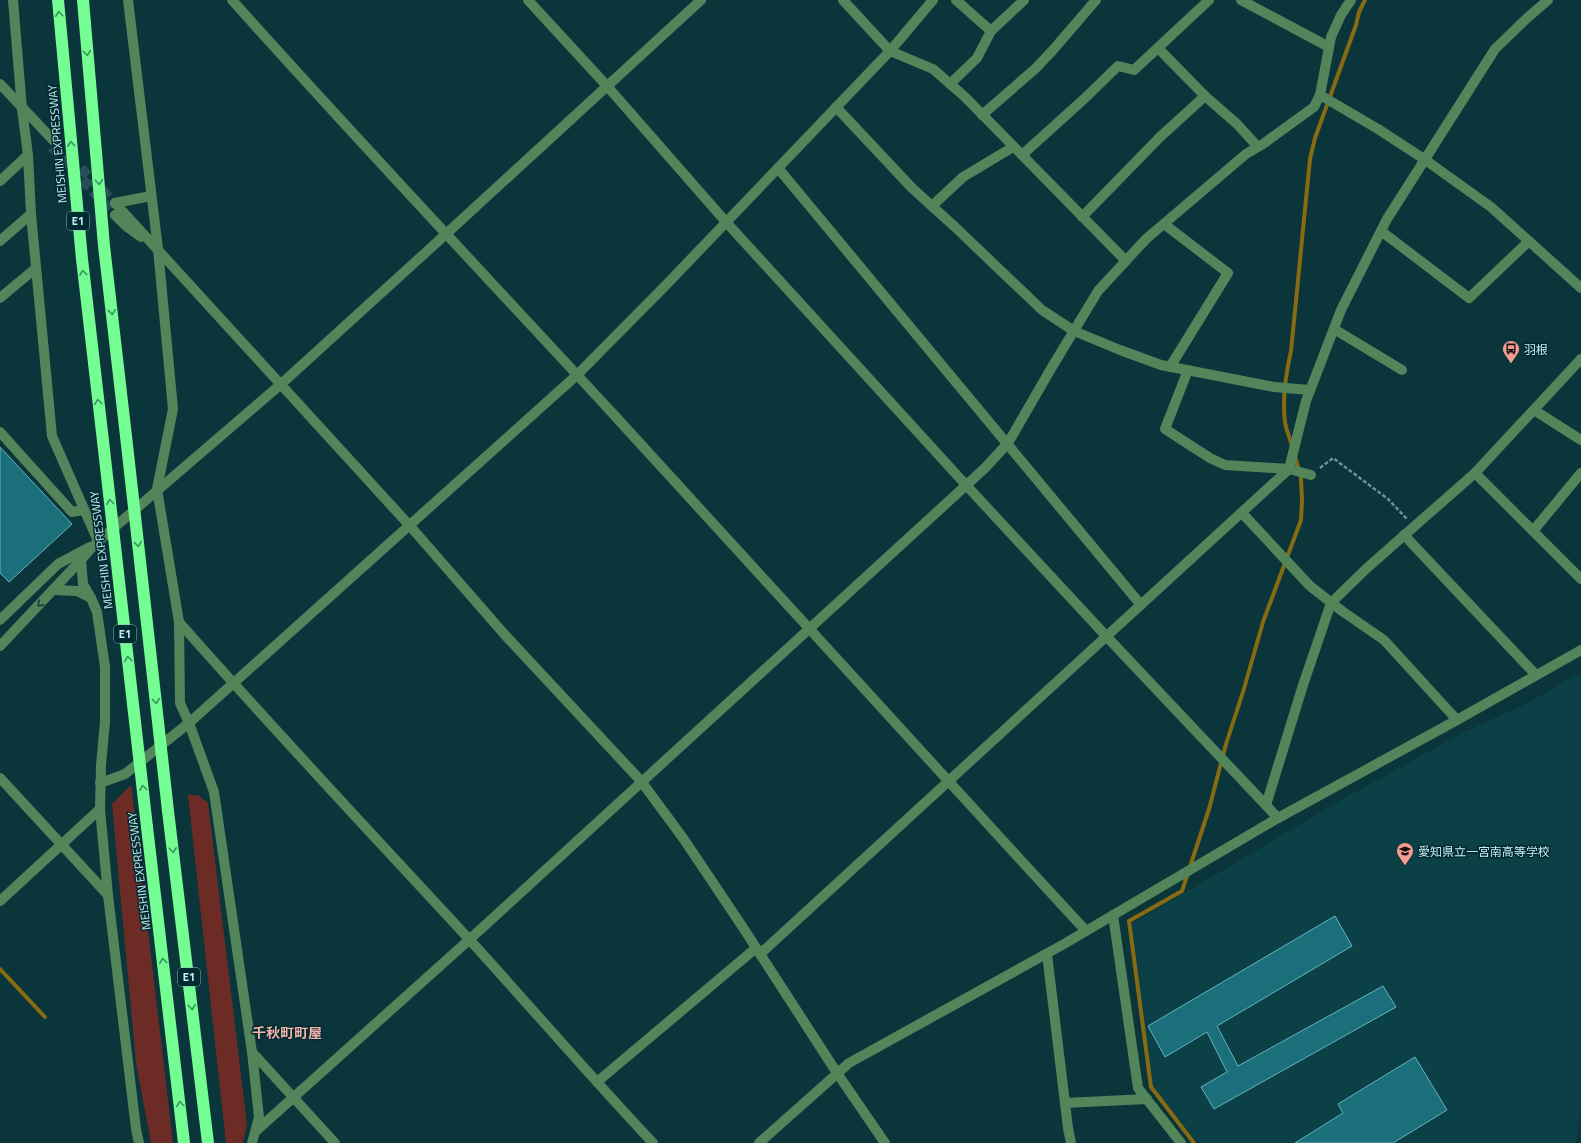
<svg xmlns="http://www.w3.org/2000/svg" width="1581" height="1143" viewBox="0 0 1581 1143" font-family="'Titillium Web','Noto Sans JP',sans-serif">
<rect width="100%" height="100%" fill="#09353b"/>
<path fill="#0b4046" d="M1577 674 1581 677V1107L1576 1143H1199L1191 1135 1153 1087 1129 926 1329 807 1464 732 1528 703Z"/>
<g fill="#6c2c25">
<path d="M131 785 173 1143H151L136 1063 112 804Z"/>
<path d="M188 795H198L208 803 247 1124 243 1143H226Z"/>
</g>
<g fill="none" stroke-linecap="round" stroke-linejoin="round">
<g stroke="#876b13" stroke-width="4">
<path d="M1292 446C1290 438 1286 430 1285 422 1282 398 1286 373 1291 351L1310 159 1315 138 1356 25 1359 12 1365 0"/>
<path d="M0 969 45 1017"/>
<path d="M1194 1143 1151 1087 1129 921 1182 891 1209 809 1226 744 1243 692 1263 622 1301 520 1302 501 1301 478 1295 456"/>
</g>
</g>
<g fill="#1b6f7a" stroke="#67b3bf">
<path d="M0 447 72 524 9 582 0 573Z"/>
<path d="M1335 916 1352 946 1217 1026 1238 1066 1383 986 1396 1007 1214 1109 1201 1087 1227 1072 1207 1032 1165 1057 1148 1026Z"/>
<path d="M1415 1057 1447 1110 1393 1143H1295L1343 1113 1338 1104Z"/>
</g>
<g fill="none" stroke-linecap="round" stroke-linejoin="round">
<g stroke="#265056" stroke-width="10" stroke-dasharray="10 5" stroke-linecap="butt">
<path d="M52 147 115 215"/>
<path d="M81 168 115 203"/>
</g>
<path stroke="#6a9298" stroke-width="2.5" stroke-dasharray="4 2" stroke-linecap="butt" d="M1320 468 1333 458 1388 499 1407 519"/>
<g stroke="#52855a" stroke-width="10">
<path d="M13 0 22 109 28 155 31 214 52 436 98 541"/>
<path d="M128 0 158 249 173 409 157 489 179 622 180 703 189 723 214 792 252 1052 259 1117 252 1143"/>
<path d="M232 0C358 141 487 277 615 416 772 587 928 760 1086 931"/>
<path d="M528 0 607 86 726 222 966 485 1107 637 1278 818"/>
<path d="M843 0 890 51 933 69 965 97 1126 261"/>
<path d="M956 0 991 31"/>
<path d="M1241 0 1329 47"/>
<path d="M1351 0 1341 15 1331 37 1320 95 1378 129 1424 159 1491 207 1581 288"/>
<path d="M1158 48 1205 96 1237 124 1257 146"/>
<path d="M0 84 53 140"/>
<path d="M950 84 977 58 991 31 1024 0"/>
<path d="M836 107 912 188 955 227 1042 310 1074 331 1120 350 1161 365 1274 387 1310 390"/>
<path d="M982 115 1035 69 1053 50 1096 0"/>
<path d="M1022 155 1084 99 1118 66 1134 70 1209 0"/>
<path d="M778 168 1141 605"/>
<path d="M0 181 28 155"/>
<path d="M115 203 410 526 505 635 641 781 683 838 740 923 837 1073 885 1143"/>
<path d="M115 203 151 196"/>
<path d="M932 206 963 177 1013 147"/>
<path d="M115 215 126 226 141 237"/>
<path d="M1082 217 1160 137 1205 96"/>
<path d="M1164 224 1228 273 1170 367"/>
<path d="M1381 231 1469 298 1529 241"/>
<path d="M0 241 31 214"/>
<path d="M0 298 36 268"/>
<path d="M1334 329 1402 370"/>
<path d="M1188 370 1165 429 1210 458 1225 465 1289 469 1311 475"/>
<path d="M1534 410 1581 440"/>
<path d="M0 432 72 512 84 510"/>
<path d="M1475 473 1581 579"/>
<path d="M1242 513 1310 586 1342 611 1384 640 1457 720"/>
<path d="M1533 531 1581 473"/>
<path d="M1404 535 1536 675"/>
<path d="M81 560 83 584 91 598 97 612 105 667V722L101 765 100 809 108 895 136 1129 139 1143"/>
<path d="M53 590 77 591 91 598"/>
<path d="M0 620 58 564 90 547"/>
<path d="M179 622C273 729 371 833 468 938 530 1006 590 1076 653 1143"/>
<path d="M0 646 81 560 95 544 280 385 446 234 701 0"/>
<path d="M0 778 108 895"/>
<path d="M100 783 125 774 189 723 577 375 667 284 890 51 933 0"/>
<path d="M1266 805 1303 685 1331 603 1367 568 1475 473 1581 359"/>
<path d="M0 901 100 809"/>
<path d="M1113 915 1138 1088 1181 1143"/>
<path d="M760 954 1289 469 1306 401 1341 310 1387 219 1495 49 1526 19 1548 0"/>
<path d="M1047 954 1068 1128 1071 1143"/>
<path d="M252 1052 335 1143"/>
<path d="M597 1082 756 948"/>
<path d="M1065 1103 1147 1099"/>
<path d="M256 1131 470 939 985 468 1008 443 1052 367 1098 291 1146 239 1246 154 1263 144 1314 107 1320 95"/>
<path d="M759 1143 849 1063 1064 944 1278 818 1457 720 1581 650"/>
</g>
<g stroke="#73fd92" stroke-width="12">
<path d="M58 0 82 259 103 441"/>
<path d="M83 0 104 246 126 436"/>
<path d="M168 811 208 1143"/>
<path d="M147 827 184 1143"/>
</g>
<g stroke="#73fd92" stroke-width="12">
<path d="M126 436 168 811"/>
<path d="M103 441 147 827"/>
</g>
</g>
<defs><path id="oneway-chevron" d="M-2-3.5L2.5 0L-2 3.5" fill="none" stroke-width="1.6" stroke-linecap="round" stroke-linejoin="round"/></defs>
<g stroke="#3a9461">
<use href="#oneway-chevron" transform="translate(59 14) rotate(-94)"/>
<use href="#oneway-chevron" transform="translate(87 53) rotate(85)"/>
<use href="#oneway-chevron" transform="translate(71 144) rotate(-95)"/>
<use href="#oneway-chevron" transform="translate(99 182) rotate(85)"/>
<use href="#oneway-chevron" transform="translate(83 273) rotate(-97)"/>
<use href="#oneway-chevron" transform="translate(112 312) rotate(84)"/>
<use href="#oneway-chevron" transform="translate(98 402) rotate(-97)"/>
<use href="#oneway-chevron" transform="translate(110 502) rotate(-97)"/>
<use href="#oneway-chevron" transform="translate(138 544) rotate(84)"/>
<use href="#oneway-chevron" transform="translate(128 659) rotate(-97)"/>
<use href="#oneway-chevron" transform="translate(156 701) rotate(84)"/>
<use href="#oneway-chevron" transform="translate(143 788) rotate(-97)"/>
<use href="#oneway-chevron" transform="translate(173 850) rotate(83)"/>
<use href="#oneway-chevron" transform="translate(163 961) rotate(-97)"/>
<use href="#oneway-chevron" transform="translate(192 1007) rotate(83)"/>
<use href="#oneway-chevron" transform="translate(180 1104) rotate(-97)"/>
</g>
<use stroke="#103d38" href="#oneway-chevron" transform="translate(40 604) rotate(134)"/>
<defs>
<symbol id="bus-pin" viewBox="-11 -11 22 30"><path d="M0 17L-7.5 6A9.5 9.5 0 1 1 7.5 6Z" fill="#f59c90" stroke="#002b30"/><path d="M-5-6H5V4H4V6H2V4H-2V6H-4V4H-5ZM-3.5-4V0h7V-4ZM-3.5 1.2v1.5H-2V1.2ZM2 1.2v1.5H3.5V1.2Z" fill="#111"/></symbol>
<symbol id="school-pin" viewBox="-11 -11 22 30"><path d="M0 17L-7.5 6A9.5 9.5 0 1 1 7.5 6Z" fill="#f59c90" stroke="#002b30"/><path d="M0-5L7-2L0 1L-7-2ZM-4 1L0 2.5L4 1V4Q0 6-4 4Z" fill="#111"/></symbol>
</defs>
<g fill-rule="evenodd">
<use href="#bus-pin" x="1501" y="339" width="20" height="27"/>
<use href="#school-pin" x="1395" y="841" width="20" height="27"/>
</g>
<g text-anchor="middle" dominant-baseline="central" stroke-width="3" stroke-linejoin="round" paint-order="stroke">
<g fill="#002b30" stroke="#8cb2b8" stroke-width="1">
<rect x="67" y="212" width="22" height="18" rx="3"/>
<rect x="114" y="625" width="22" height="18" rx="3"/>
<rect x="178" y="968" width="22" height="18" rx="3"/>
</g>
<g font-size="11" font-weight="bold" fill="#c8ecf2">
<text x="78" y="221">E1</text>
<text x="125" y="634">E1</text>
<text x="189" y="977">E1</text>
</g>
<g font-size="12" fill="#c8ecf2" stroke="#002b30">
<text transform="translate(57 144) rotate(-95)">MEISHIN EXPRESSWAY</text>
<text transform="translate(101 550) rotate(-97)">MEISHIN EXPRESSWAY</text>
<text transform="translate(139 871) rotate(-97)">MEISHIN EXPRESSWAY</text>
</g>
<g font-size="12" fill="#c8ecf2" stroke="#002b30" text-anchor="start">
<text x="1524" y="349">羽根</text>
<text x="1418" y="851">愛知県立一宮南高等学校</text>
</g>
<g font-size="14" font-weight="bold" fill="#f6b3a9" stroke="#002b30">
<text x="287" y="1032">千秋町町屋</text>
</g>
</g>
</svg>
